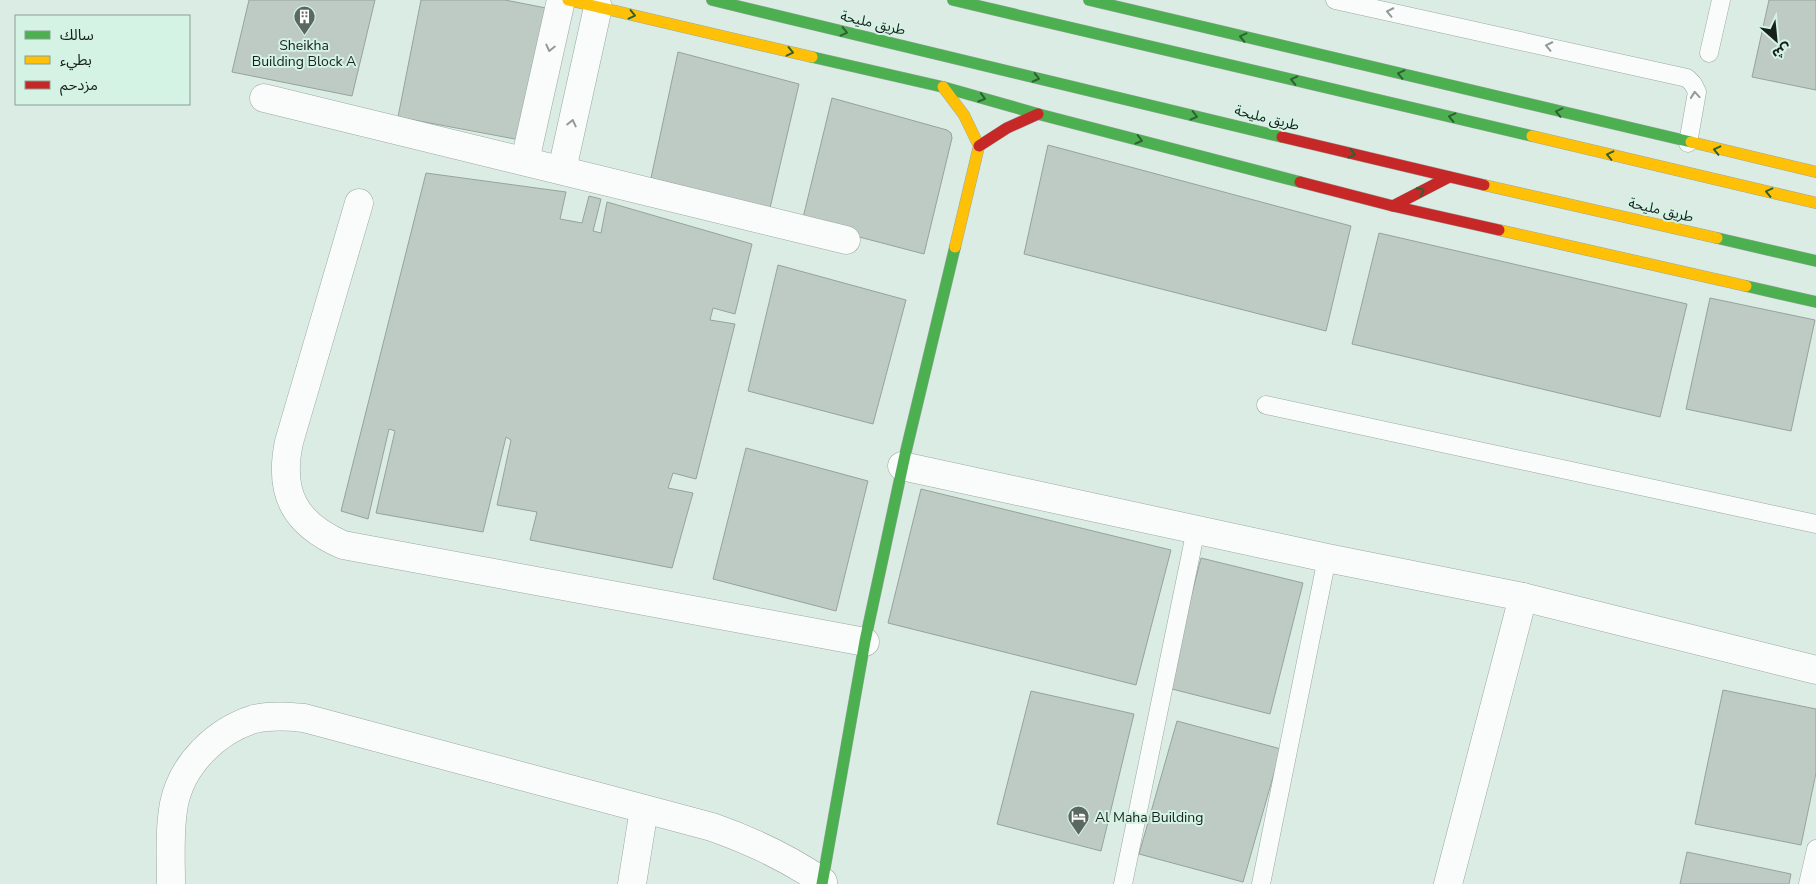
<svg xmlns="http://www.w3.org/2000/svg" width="1816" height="884" viewBox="0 0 1816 884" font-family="'Nunito Sans','Noto Sans Arabic',sans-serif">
<rect width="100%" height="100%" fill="#dbece4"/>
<g fill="#bdcbc4" stroke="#96a39d">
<path d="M249 0H375L352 96 232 72Z"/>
<path d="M421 0H505L546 8 520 140 398 117Z"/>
<path d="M1769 0H1816V90L1752 77Z"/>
<path d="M678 52 799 84 770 208 651 178Z"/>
<path d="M832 98 947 130 951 133 952 138 924 254 802 222Z"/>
<path d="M1048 145 1351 226 1326 331 1024 254Z"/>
<path d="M426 173 566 192 560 219 582 223 589 196 601 199 593 231 601 233 607 202 752 244 735 314 713 308 710 320 735 324 696 479 673 473 668 488 693 493 672 568 530 540 537 512 497 505 511 440 506 437 483 532 376 513 395 431 389 429 368 519 341 511Z"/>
<path d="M1379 233 1687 304 1660 417 1352 344Z"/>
<path d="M778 265 906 300 873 424 748 391Z"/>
<path d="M1710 298 1815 320 1791 431 1686 409Z"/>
<path d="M746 448 868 481 836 611 713 579Z"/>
<path d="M921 489 1171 550 1136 685 888 623Z"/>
<path d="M1201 558 1303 583 1270 714 1168 688Z"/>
<path d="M1723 690 1816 709V773L1801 845 1695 824Z"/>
<path d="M1031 691 1134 714 1101 851 997 824Z"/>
<path d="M1177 721 1281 749 1243 882 1139 854Z"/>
<path d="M1687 852 1791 874 1789 884H1680Z"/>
</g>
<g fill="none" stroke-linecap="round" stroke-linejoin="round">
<defs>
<g id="lane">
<path d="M1335 0 1687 78 1693 84 1697 92 1688 143"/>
<path d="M1709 53 1721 0"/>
<path d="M1266 405 1816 524"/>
<path d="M1123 884 1196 529"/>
<path d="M1261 884 1327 558"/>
<path d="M1808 884 1816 849"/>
</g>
<g id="street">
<path d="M264 98 846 240"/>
<path d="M525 161 561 0"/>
<path d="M562 170 598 7"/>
<path d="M359 203 289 442C278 494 295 524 343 545L865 642"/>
<path d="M902 466 1327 558 1523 597 1816 670"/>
<path d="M171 884C171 858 169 830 174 804 182 764 216 731 254 719 271 715 287 716 304 718L712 827C752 841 788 858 823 882"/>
<path d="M632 884 644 809"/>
<path d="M1448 884 1523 597"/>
</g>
<g id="fast">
<path d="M712 0 1282 137"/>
<path d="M953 0 1532 136"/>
<path d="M1089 0 1691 142"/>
<path d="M812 57 943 87 1038 114 1300 182"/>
<path d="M1717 238 1816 261"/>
<path d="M1746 286 1816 302"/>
<path d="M822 884 865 641 905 455 955 247"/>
</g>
<g id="slow">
<path d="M568 0 812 57"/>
<path d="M943 87 964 115 979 146 955 247"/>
<path d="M1532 136 1816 203"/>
<path d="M1691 142 1816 172"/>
<path d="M1484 185 1717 238"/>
<path d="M1499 230 1746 286"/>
</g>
<g id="jam">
<path d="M1282 137 1484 185"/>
<path d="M979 146 1007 128 1038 114"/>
<path d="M1300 182 1393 206 1499 230"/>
<path d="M1393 206 1449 177"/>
</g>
</defs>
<use href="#lane" stroke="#9ba8a2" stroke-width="19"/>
<use href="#street" stroke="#9ba8a2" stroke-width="29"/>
<use href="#fast" stroke="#9ba8a2" stroke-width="12"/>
<use href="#slow" stroke="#9ba8a2" stroke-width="12"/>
<use href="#jam" stroke="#9ba8a2" stroke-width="12"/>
<use href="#lane" stroke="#fafcfb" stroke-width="18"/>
<use href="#street" stroke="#fafcfb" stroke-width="28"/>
<use href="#fast" stroke="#4caf50" stroke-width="11"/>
<use href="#slow" stroke="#ffc107" stroke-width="11"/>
<use href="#jam" stroke="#c62828" stroke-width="11"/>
</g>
<defs><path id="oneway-chevron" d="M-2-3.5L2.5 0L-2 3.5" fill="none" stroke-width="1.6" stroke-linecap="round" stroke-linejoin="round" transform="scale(1.25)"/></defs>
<g stroke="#939996">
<use href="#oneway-chevron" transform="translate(1390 12) rotate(-168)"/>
<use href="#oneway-chevron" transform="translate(1549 46) rotate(-168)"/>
<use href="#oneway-chevron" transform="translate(550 48) rotate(103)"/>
<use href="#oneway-chevron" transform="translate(1695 95) rotate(-95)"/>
<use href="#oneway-chevron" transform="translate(572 123) rotate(-77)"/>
</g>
<g stroke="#2e6133">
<use href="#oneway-chevron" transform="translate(632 15) rotate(13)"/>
<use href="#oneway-chevron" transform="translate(844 32) rotate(13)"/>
<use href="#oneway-chevron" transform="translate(1243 37) rotate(-167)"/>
<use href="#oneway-chevron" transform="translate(790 52) rotate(13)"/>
<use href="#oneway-chevron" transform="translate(1401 74) rotate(-167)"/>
<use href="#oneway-chevron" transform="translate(1036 78) rotate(14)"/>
<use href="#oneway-chevron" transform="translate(1294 80) rotate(-167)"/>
<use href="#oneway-chevron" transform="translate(982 98) rotate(16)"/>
<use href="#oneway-chevron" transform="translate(1559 112) rotate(-167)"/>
<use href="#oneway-chevron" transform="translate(1194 116) rotate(14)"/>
<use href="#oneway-chevron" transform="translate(1452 117) rotate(-167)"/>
<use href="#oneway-chevron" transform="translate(1139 140) rotate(14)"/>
<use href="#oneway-chevron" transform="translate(1717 150) rotate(-167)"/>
<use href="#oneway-chevron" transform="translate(1352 154) rotate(14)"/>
<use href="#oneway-chevron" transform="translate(1610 155) rotate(-167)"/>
<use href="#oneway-chevron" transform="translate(1421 191) rotate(-27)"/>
<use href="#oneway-chevron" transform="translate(1769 192) rotate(-167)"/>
</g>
<defs>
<symbol id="building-pin" viewBox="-11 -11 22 30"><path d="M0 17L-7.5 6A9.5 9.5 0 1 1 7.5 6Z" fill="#5b6861" stroke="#d4f3e4"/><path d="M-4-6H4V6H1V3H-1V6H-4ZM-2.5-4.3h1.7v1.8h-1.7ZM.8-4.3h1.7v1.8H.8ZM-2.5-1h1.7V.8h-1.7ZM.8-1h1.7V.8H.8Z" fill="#fff"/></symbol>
<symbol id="hotel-pin" viewBox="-11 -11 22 30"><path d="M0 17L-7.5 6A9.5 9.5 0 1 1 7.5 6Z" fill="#5b6861" stroke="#d4f3e4"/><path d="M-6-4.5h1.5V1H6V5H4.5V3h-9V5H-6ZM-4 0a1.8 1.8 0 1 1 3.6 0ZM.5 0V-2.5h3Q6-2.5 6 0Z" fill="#fff"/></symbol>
</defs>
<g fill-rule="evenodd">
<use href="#building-pin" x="292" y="4" width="25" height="34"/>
<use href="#hotel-pin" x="1066" y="804" width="25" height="34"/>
</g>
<g text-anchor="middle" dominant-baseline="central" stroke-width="4" stroke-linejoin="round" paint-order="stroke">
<g font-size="14" fill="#16211b" stroke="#d4f3e4">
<text transform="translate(873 23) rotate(13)">طريق مليحة</text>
<text transform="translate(1267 118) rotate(14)">طريق مليحة</text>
<text transform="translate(1661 210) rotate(13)">طريق مليحة</text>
</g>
<g font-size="14" fill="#16211b" stroke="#d4f3e4">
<text x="304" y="45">Sheikha<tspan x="304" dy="16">Building Block A</tspan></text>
<text x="1095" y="817" text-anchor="start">Al Maha Building</text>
</g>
</g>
<rect x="15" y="15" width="175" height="90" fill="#d4f3e4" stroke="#889f94"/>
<rect x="25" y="31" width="25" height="8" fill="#4caf50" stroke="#889f94"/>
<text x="60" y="40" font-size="15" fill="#16211b">سالك</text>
<rect x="25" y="56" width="25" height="8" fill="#ffc107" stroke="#889f94"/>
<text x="60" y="65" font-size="15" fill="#16211b">بطيء</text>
<rect x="25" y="81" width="25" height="8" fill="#c62828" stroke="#889f94"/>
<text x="60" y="90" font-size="15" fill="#16211b">مزدحم</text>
<g transform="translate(1776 40) rotate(153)" stroke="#d4f3e4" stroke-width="4" paint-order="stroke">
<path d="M0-4L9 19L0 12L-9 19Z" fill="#16211b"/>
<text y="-8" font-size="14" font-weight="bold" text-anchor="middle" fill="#16211b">ش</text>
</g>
</svg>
